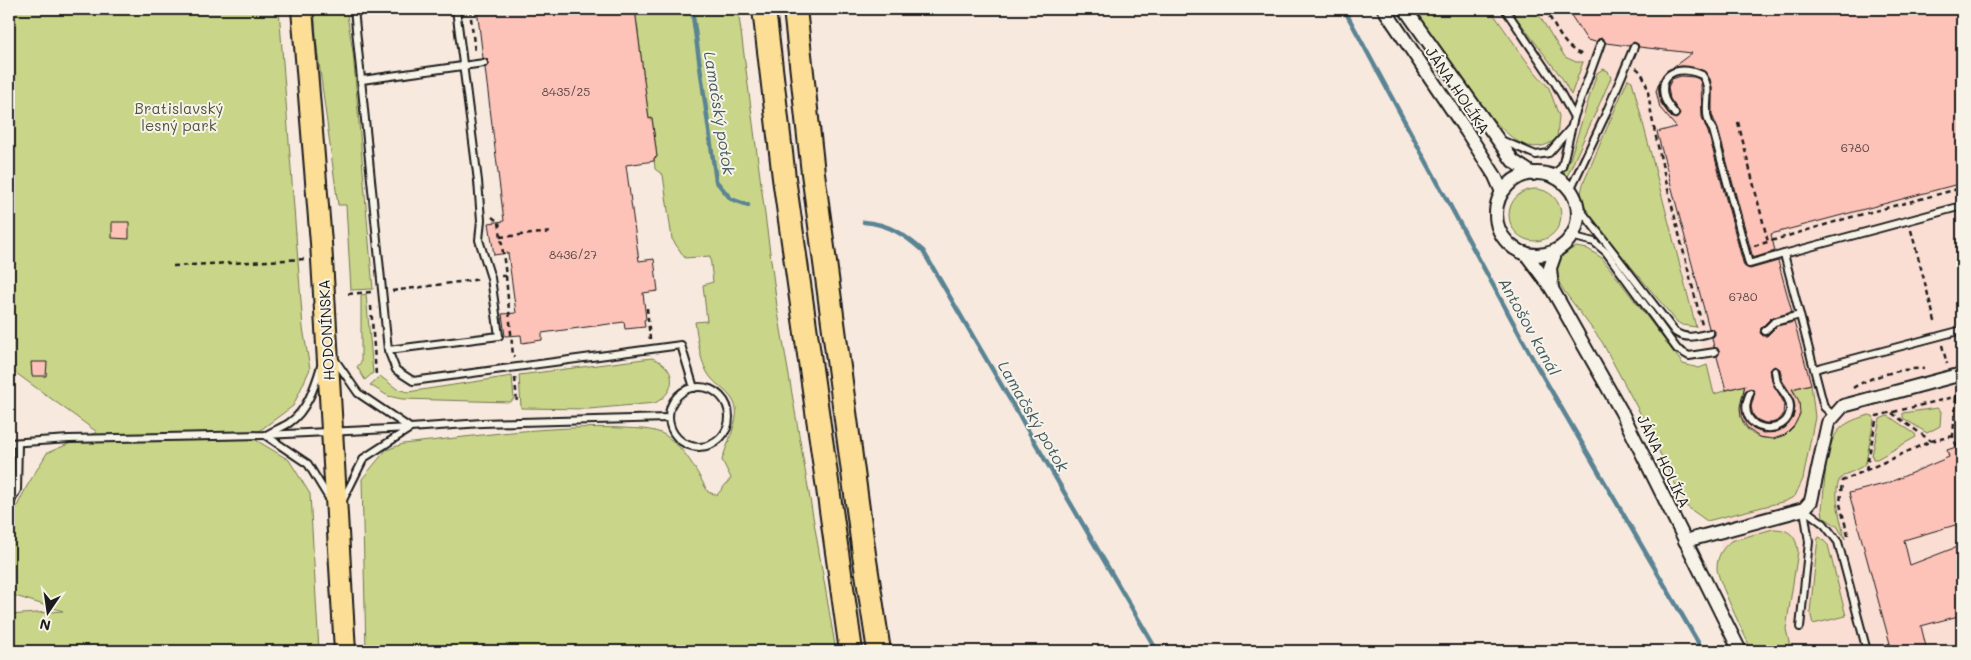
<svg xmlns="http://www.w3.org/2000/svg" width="1971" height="660" viewBox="0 0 1971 660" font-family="Mali,sans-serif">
<rect width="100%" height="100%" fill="#f8e9de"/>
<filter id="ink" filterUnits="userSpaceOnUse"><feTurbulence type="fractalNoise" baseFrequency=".02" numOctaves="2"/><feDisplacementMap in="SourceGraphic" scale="10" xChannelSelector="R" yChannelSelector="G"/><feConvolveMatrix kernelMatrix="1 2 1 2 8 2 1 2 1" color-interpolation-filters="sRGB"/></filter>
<g filter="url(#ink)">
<path fill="#faddd3" d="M1490 9H1962V651H1753L1717 566 1736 452 1714 394 1632 81 1628 80 1583 184 1550 144 1557 138 1559 116 1549 88 1530 66Z"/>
<g fill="#c9d588" stroke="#727852">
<path d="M9 9H279L303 328 310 369 293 406 251 437 289 460 310 494 319 651H9V615L63 611 9 594V522L27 486 47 453 97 432 9 368Z"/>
<path d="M314 9H346L353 52 373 289 351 290 346 205H338L317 48Z"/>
<path d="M635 9H738L777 306 836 651H366L362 479 386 450 403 444C476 436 550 425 624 428 636 429 653 428 665 435 686 449 696 470 708 492L717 495 731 478 722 460C726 446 739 420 736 408 732 391 714 386 707 372 699 357 698 339 695 322L707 321 703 285 713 282 710 256 685 258 672 239 663 175 655 169 654 158 657 157 652 118 649 119Z"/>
<path d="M1411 9H1490L1530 66 1549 88 1559 116 1557 138C1548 146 1537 149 1525 145 1493 134 1432 39 1411 9Z"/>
<path d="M1510 9H1535L1565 57 1576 62H1583L1571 95 1562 78Z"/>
<path d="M1603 69 1608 71 1611 78 1566 179 1560 174 1569 162 1597 73Z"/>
<path d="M1628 79 1632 81 1696 327 1682 325 1677 322 1586 212C1581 202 1580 195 1583 184Z"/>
<circle cx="1535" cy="215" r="26"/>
<path d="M1576 247 1588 249 1602 258 1683 364 1699 368 1707 365 1714 394 1744 385C1744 395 1739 405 1741 416 1749 457 1820 438 1793 389L1811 384 1815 417 1803 479 1795 496 1786 501 1707 521 1686 506 1639 411 1602 342 1564 291 1556 278 1557 265 1564 253Z"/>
<path d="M366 294 373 373 365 380 357 367 361 362V295Z"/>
<path d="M652 358C677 367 678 391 655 403L589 409 521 408 519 375Z"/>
<path d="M380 376 397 389 408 392 512 376 514 399 510 402 402 399 388 396 370 385Z"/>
<path d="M1937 408 1941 411 1940 426 1927 433 1903 418V413Z"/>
<path d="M1869 415 1873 416 1874 420 1866 462C1861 470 1850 471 1842 477 1830 487 1842 526 1845 539L1837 526 1823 517 1822 509C1825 487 1824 444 1840 429 1848 421 1859 418 1869 415Z"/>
<path d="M1887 416 1890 417 1915 434 1916 437 1877 459H1873L1872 455 1880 419Z"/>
<path d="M1773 529C1789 529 1796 535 1798 551L1786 629 1791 651H1752C1746 638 1716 577 1717 568 1717 557 1722 548 1731 541Z"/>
<path d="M1820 537 1828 545 1846 616 1813 624 1810 612 1818 538Z"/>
</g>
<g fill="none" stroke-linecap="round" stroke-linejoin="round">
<g stroke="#5a8494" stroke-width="4.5">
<path d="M692 9 716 181 731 199 748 205"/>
<path d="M1344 9 1534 361 1703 651"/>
<path d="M864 222C889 224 905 235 923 251L1157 651"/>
</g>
</g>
<g fill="#fdc2b8" stroke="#1c1c1c" fill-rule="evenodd">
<path d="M477 9H635L649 119 652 118 657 157 654 158V161L626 165 639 261 654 259 658 291 643 293 646 319 644 320 645 327 625 329 624 322 542 333V340L522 343 521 335 505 336 502 314 516 313 508 253 494 255 489 223 504 221 485 68 489 63 488 60 483 58Z"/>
<path d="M1567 9H1962V183L1771 234 1775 251 1753 258 1718 129 1712 115V88L1710 79 1704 71 1697 68 1681 66 1673 67 1692 53 1639 47 1638 44 1634 42 1629 46 1606 43 1602 38 1598 39 1596 42 1587 40Z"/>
<path d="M1681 76 1694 77 1699 79 1701 83 1702 117 1708 132 1744 266 1750 269 1778 261 1792 312 1771 318 1761 328 1760 333 1763 336H1767L1777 326 1794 322 1811 384 1792 389 1799 401 1800 414 1794 426 1785 435 1773 439 1759 437 1748 429 1741 417 1740 407 1745 385 1726 390 1717 357 1720 351 1714 347 1712 338 1715 335V331L1709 328 1657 132 1676 127 1660 108 1656 91 1659 83 1661 103 1671 117 1676 119 1679 116 1680 113 1670 99 1668 87 1672 79ZM1774 366 1780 369 1782 380 1793 397 1795 407 1793 418 1785 428 1775 432 1763 433 1753 429 1745 420 1742 405 1745 391 1751 388 1755 392 1751 407 1753 415 1758 420 1765 423H1772L1779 420 1783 415 1784 403 1772 381 1770 370Z"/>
<path d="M112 222H129V239L112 238Z"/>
<path d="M31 362H47L46 376H32Z"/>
<path d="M1962 445V523L1904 540 1910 565 1962 545V615L1921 626 1927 651H1892L1849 493 1888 483 1949 457 1947 450Z"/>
</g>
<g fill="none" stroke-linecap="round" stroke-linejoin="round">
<defs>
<g id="lane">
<path d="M354 9 388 350 396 370 413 381 681 345 694 388"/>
<path d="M1505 9 1555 83 1574 117"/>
<path d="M362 80 484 63"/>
<path d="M1675 114C1671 108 1665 103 1664 96 1658 69 1684 66 1702 75 1715 92 1699 110 1713 130L1749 264 1784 254"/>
<path d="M1501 140 1536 155 1549 153 1570 129"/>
<path d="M1551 176 1562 167 1574 117 1601 43"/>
<path d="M1570 190 1604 118 1634 47"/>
<path d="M1577 205 1675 332C1687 340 1697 336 1710 333"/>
<path d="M1571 236 1594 242 1606 252 1677 349 1689 356 1715 352"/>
<path d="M1765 331 1774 322 1800 315"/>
<path d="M388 350 499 336 491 278 479 240 481 220 478 181 456 9"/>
<path d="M333 357 358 393 410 428"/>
<path d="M1815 369 1962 330"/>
<circle cx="699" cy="417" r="30"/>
<path d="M1750 393C1731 434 1792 440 1790 406 1789 395 1781 391 1777 382 1776 379 1776 375 1775 371"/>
<path d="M1834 416 1824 407 1784 254 1962 206"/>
<path d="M268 434C275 430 283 427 289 423 307 411 315 386 321 366"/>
<path d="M265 435 308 464 330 500"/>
<path d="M9 443 69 439 265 435 410 428 482 423 669 418"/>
<path d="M342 502 364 458 409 429"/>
<path d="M9 505 17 490 18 443"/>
<path d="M1804 509 1824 524 1838 542 1867 651"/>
<path d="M1800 627 1809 542 1804 509"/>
</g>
<g id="street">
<path d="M1384 9 1467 132 1495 176 1502 192"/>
<path d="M1405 9 1513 161 1533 174"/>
<circle cx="1537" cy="214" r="41"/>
<path d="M1525 253 1552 289 1621 411 1740 651"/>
<path d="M1552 289 1550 268 1556 251"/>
<path d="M1685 541 1804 509 1811 501 1828 423 1843 406 1962 374"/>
</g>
<path id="primary" d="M302 9 321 243 345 651"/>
<g id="highway">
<path d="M764 9 784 178 851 651"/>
<path d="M795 9 813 173 864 554 879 651"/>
</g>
</defs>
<use href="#lane" stroke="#1c1c1c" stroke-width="10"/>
<use href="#street" stroke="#1c1c1c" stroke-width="16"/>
<use href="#primary" stroke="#1c1c1c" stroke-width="24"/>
<use href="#highway" stroke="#1c1c1c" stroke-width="26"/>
<g stroke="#1c1c1c" stroke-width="2.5" stroke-dasharray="5 4" stroke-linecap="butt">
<path d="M470 9 475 53"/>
<path d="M1545 9C1555 25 1564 51 1585 55"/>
<path d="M1636 68C1649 76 1649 104 1652 118 1666 187 1685 256 1702 325"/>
<path d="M1738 122 1768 242"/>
<path d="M492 217 499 222 506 276H501"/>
<path d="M1911 230 1936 325"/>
<path d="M500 237 553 232"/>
<path d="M1754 246 1848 218 1962 188"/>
<path d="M173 266 306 259"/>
<path d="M506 276 513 356H515"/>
<path d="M392 291 481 279"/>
<path d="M348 294 372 292"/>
<path d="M371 306 376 375"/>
<path d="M647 308 650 339"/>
<path d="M1942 345 1947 364"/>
<path d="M515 378 517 404"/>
<path d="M1853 388C1869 377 1905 367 1924 369"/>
<path d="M1956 397 1953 436 1957 447"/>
<path d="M1892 413 1931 441"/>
<path d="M1866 470 1877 416 1962 395"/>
<path d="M1848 535 1840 504 1842 481 1931 441 1962 434"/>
<path d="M1878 648 1890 644"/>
</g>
<use href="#lane" stroke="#f7f3e8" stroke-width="6"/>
<use href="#street" stroke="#f7f3e8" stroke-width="12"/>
<use href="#primary" stroke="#fcde96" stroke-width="20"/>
<use href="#highway" stroke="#fcde96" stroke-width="22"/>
</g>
</g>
<g text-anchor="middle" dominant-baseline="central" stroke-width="4" stroke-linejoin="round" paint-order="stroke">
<g font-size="12" fill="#544643">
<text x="566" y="91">8435/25</text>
<text x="1855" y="147">6780</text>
<text x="573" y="254">8436/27</text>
<text x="1743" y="296">6780</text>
</g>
<g font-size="15" fill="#1c1c1c" stroke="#f7f3e8">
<text transform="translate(1458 90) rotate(56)">JÁNA HOLÍKA</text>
<text transform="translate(326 330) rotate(-93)">HODONÍNSKA</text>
<text transform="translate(1664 461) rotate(64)">JÁNA HOLÍKA</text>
</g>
<g font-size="15" fill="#50543c" stroke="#f7f3e8">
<text x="179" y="108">Bratislavský<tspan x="179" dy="17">lesný park</tspan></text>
</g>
<g font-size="16" font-style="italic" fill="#405962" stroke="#f7f3e8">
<text transform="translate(720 113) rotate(81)">Lamačský potok</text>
<text transform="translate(1530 326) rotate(61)">Antošov kanál</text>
<text transform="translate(1034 416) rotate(60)">Lamačský potok</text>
</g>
</g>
<rect width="1971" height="660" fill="none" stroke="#f7f3e8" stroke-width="30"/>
<rect x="15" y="15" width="1941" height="630" fill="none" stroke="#1c1c1c" stroke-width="2" filter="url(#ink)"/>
<g transform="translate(48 612) rotate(193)" stroke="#f7f3e8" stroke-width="4" paint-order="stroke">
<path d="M0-4L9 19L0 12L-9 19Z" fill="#1c1c1c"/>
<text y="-8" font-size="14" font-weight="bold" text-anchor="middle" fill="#1c1c1c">N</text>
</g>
</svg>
